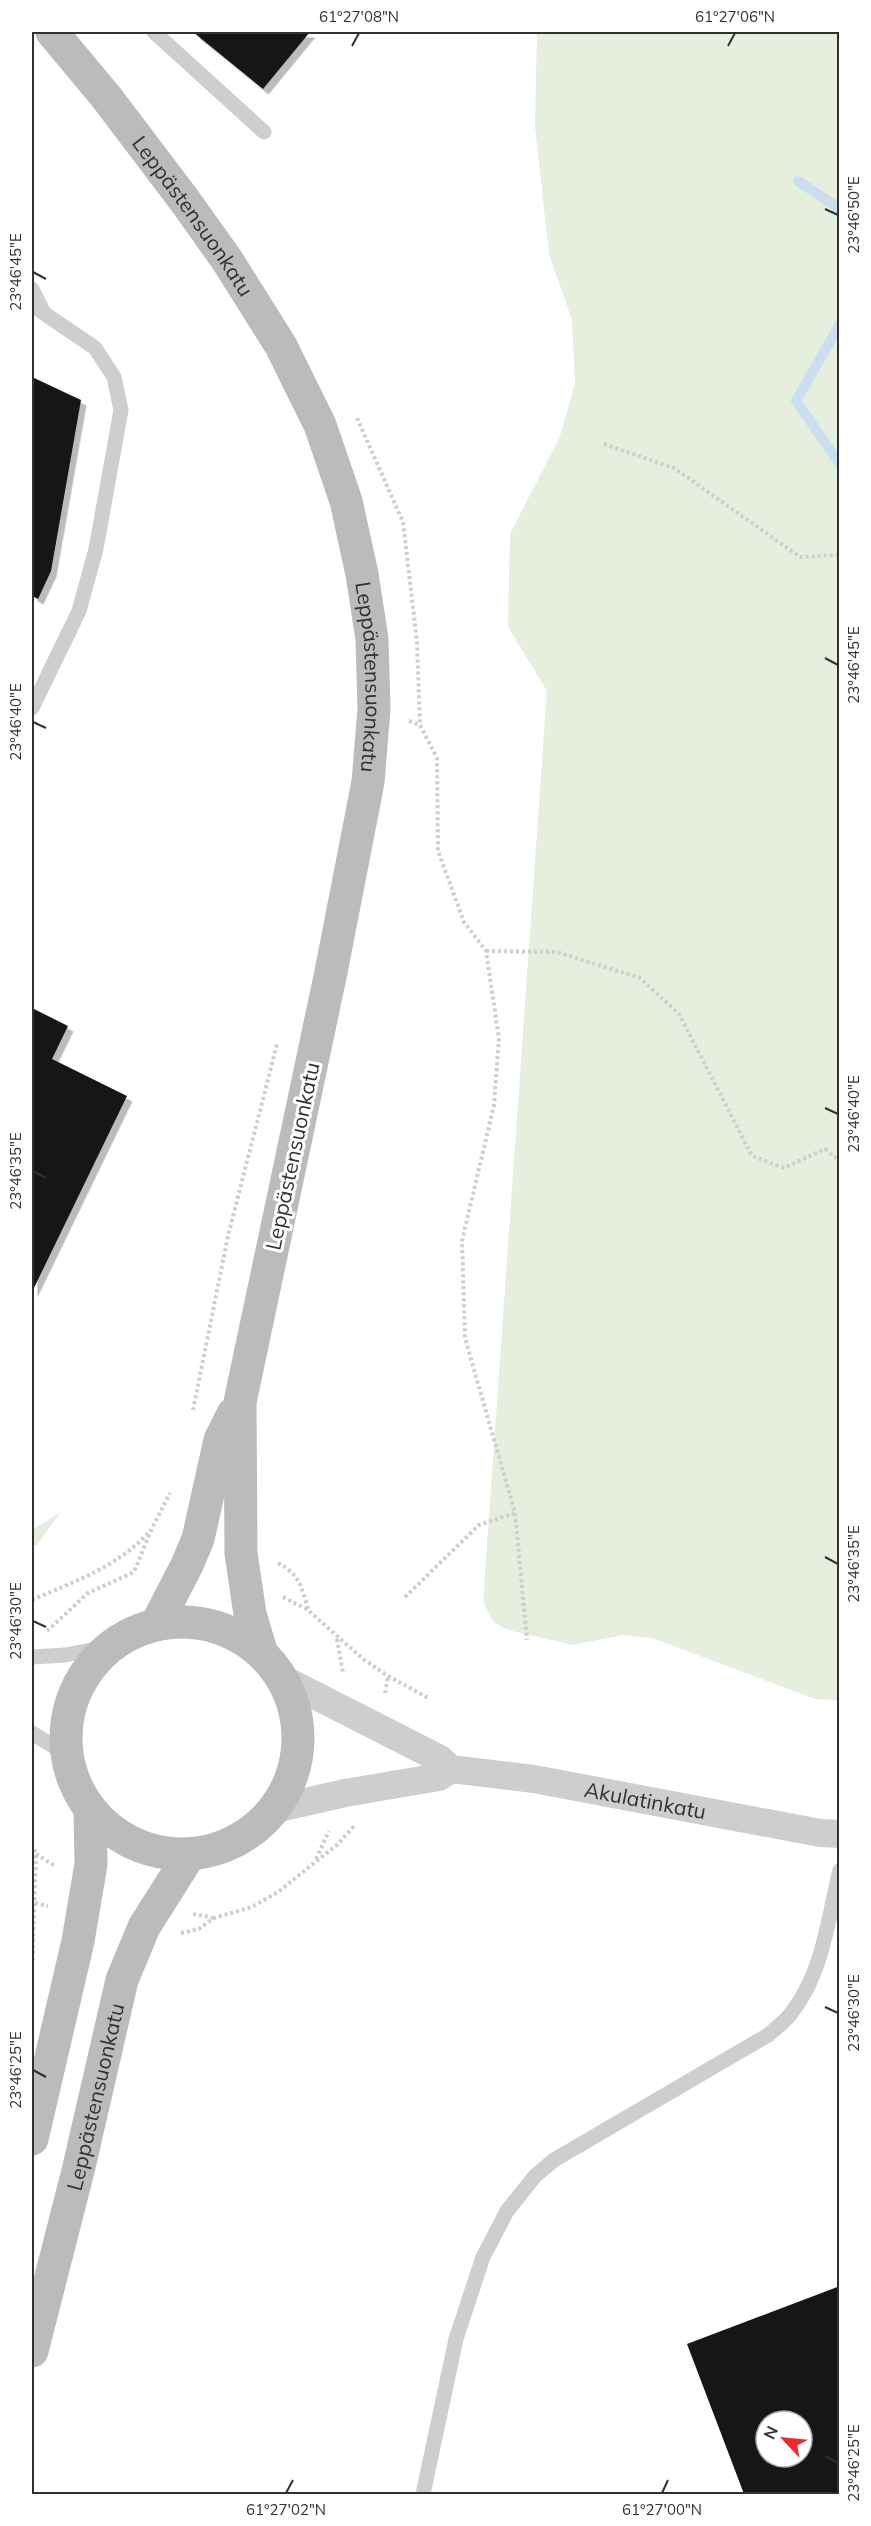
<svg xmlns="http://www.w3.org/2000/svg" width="871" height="2526" viewBox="0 0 871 2526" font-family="Mulish,sans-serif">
<defs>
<filter id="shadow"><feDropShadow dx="5.5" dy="5.5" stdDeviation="0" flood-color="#0004"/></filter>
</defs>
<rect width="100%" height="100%" fill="#fff"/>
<g fill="#e6eede">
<path d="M537 32H839V1701L815 1699 652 1638 623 1635 573 1645 508 1630 493 1622 483 1601 547 691 508 627 510 534 560 436 575 383 572 320 549 254 535 126Z"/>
<path d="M61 1512 37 1545 32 1547V1530Z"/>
</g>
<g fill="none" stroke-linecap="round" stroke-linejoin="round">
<g stroke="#c9deef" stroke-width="10">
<path d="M798 181 840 209"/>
<path d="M840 324 796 401 840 464"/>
</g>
</g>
<g fill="#181818" fill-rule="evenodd" filter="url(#shadow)">
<path d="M193 32H310L263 89Z"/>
<path d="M32 377 81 400 51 571 38 599 32 596Z"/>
<path d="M32 1008 68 1026 52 1059 127 1096 32 1292Z"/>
<path d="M840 2286V2494H744L687 2344ZM766 2421H802V2457H766Z"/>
</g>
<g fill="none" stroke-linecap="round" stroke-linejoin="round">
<g stroke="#cecece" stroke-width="4" stroke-dasharray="3 3" stroke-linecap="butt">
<path d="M357 418 403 522 417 642 420 725"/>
<path d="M604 444 674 468 800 557 840 555"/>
<path d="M409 721 420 725 437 758 438 851 464 922 486 951 499 1039 494 1105 462 1241 465 1338 515 1513 527 1640"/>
<path d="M486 951 557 952 640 978 679 1014 752 1156 784 1168 825 1149 840 1161"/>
<path d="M193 1410 228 1236 277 1044"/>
<path d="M278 1563C299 1574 302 1587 308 1609"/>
<path d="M283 1597 308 1610 363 1659 388 1676 430 1699"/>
<path d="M405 1597 479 1525 515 1513"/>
<path d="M32 1600C73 1582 118 1567 149 1532"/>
<path d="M47 1631 88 1593 134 1572 152 1528 170 1493"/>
<path d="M337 1639 343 1673"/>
<path d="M385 1693 388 1676"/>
<path d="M32 1844 36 1854 32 1974"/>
<path d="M36 1854 55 1866"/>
<path d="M316 1859 329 1831"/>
<path d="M35 1903 48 1906"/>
<path d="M193 1914 214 1918"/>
<path d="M181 1933 199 1929 214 1918 252 1907 278 1892 338 1844 355 1825"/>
</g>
<g stroke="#cecece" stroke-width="15">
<path d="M154 32 264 132"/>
<path d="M32 289 43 311"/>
<path d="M32 305 95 348 114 377 121 410 96 549 79 611 32 708"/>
<path d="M32 1657 65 1655 107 1647"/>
<path d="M32 1733 66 1754"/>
<path d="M423 2494 456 2339 483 2257 507 2211 535 2176 554 2160 768 2035C776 2028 786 2021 792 2012 823 1973 828 1918 840 1870"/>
</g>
<g stroke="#cecece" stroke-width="28">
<path id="s1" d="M283 1679 440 1759 451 1769 534 1779 820 1833 840 1834"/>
<path d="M275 1809 345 1793 439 1777 451 1769"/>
</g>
<g stroke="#bbb" stroke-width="33">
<path id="s2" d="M52 32 107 98 185 201 227 260 281 346 320 425 346 501 362 574 372 639 374 709 368 782 331 972 240 1402 241 1553 250 1614 261 1651"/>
<circle cx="182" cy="1738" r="116"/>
<path d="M157 1623 187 1565 198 1539 220 1440 233 1414"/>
<path d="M32 2139 78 1941 91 1864 90 1811"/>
<path id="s3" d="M32 2351 78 2171 122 1980 144 1927 190 1854"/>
</g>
</g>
<path fill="none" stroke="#313131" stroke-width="2" d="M352 46 359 33M728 46 735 33M825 209 838 215M33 272 46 279M825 658 838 665M33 722 46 728M825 1108 838 1114M33 1171 46 1178M825 1557 838 1564M33 1621 46 1627M825 2007 838 2013M33 2070 46 2077M825 2456 838 2463M286 2493 293 2480M662 2493 668 2480"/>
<g text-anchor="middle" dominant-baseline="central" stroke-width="6" stroke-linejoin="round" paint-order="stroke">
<g font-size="21" fill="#313131" stroke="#fff">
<text stroke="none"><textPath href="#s2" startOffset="232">Leppästensuonkatu</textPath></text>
<text stroke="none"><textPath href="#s2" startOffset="736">Leppästensuonkatu</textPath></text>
<text transform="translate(292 1156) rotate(-78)">Leppästensuonkatu</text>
<text stroke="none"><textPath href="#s1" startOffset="388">Akulatinkatu</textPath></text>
<text stroke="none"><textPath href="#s3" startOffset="262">Leppästensuonkatu</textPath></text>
</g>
</g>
<rect width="871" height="2526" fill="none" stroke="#ffffff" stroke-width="66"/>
<g transform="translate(784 2439) rotate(296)"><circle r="28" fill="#ffffff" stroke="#adadad" stroke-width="1.5"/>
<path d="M0-4.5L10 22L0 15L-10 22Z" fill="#f02a2c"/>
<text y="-9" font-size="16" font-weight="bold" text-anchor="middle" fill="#313131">N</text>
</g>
<rect x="33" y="33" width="805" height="2460" fill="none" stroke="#313131" stroke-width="2"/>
<g font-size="15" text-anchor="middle" fill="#313131">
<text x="359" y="22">61°27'08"N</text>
<text x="735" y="22">61°27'06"N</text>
<text transform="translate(854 215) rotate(-90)" y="5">23°46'50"E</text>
<text transform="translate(16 272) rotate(-90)" y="5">23°46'45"E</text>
<text transform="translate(854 665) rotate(-90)" y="5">23°46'45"E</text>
<text transform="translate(16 722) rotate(-90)" y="5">23°46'40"E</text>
<text transform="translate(854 1114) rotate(-90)" y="5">23°46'40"E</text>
<text transform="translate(16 1171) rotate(-90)" y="5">23°46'35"E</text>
<text transform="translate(854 1564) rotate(-90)" y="5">23°46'35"E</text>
<text transform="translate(16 1621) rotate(-90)" y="5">23°46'30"E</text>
<text transform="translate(854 2013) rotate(-90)" y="5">23°46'30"E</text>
<text transform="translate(16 2070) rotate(-90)" y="5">23°46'25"E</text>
<text transform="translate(854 2463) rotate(-90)" y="5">23°46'25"E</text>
<text x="286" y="2515">61°27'02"N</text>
<text x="662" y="2515">61°27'00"N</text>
</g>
</svg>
